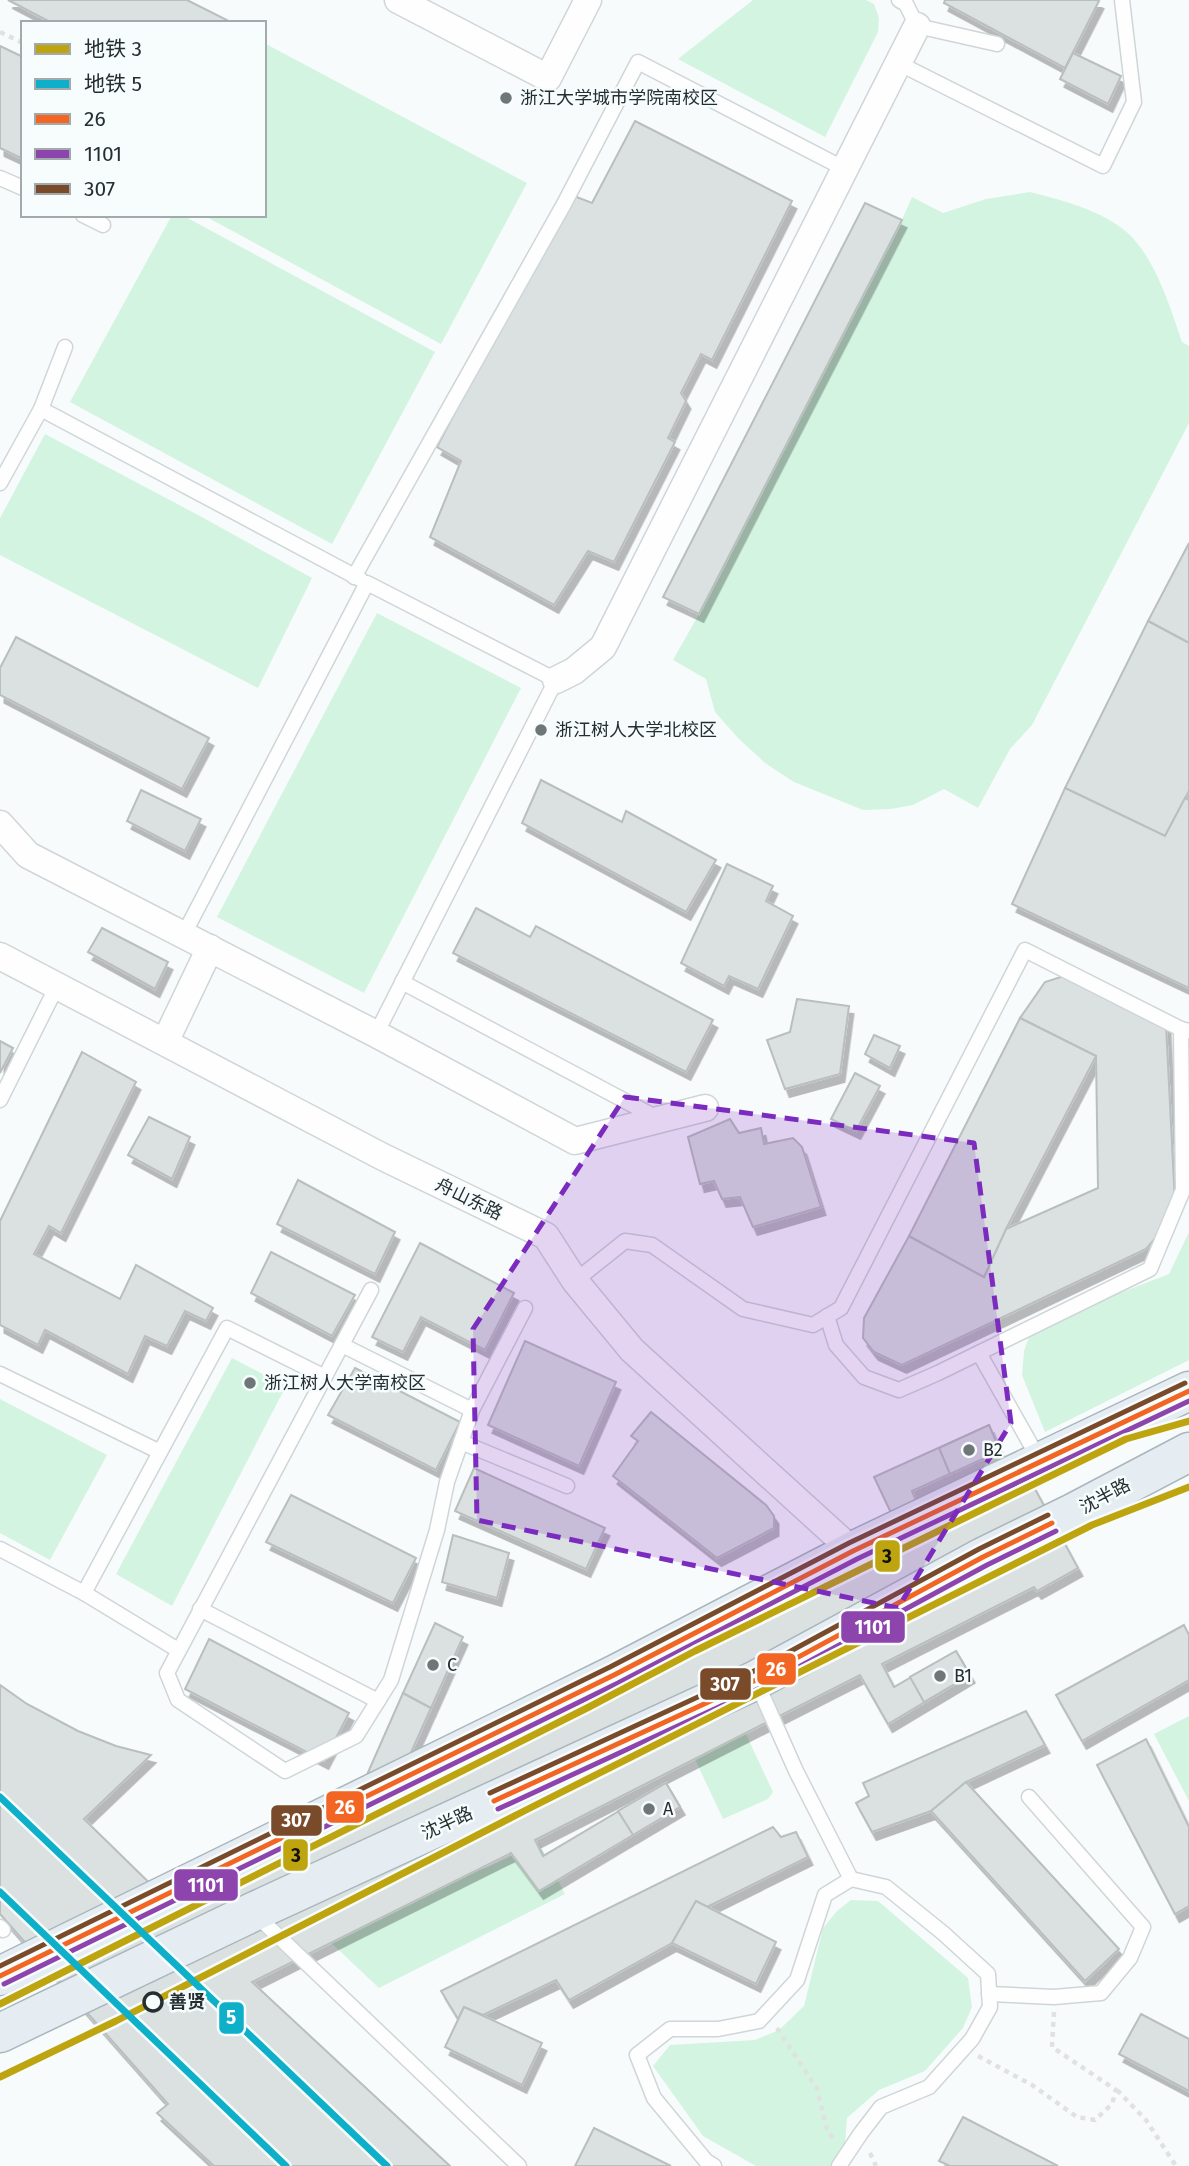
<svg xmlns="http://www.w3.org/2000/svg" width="1189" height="2166" viewBox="0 0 1189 2166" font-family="'Fira Sans','Noto Sans SC',sans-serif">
<defs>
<filter id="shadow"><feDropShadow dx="4.5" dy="8" stdDeviation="0" flood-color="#0004"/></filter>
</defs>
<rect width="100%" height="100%" fill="#f8fbfc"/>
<g fill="#d3f4e1">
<path d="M753 0H866L874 4 879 18 878 32 825 137 678 59Z"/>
<path d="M266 44 527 183 441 344 203 215H264Z"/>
<path d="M1030 192C1065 201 1114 213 1137 243 1159 270 1171 310 1182 342L1189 346V423L1032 725 1010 749 978 808 944 789 913 805 891 809 863 810 794 782 765 763 738 738 715 712 706 679 673 660 699 614 902 220 912 197 943 213 986 199Z"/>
<path d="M172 215H182L435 352 332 544 70 402Z"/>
<path d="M45 434 200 516 312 578 258 688 0 555V518Z"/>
<path d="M377 613 521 688 364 993 217 917Z"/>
<path d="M1189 1232V1360L1045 1432 1022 1375 1024 1351 1029 1337 1081 1308 1169 1274Z"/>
<path d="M232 1358 286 1386 172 1606 116 1574Z"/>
<path d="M0 1399 107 1455 50 1560 0 1533Z"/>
<path d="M1189 1716V1801L1154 1734Z"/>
<path d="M745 1732 773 1792 768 1799 723 1819 693 1755Z"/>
<path d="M539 1843 565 1894 379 1988 327 1939 431 1884 488 1867Z"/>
<path d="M851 1900 878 1901 968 1978 972 2007 963 2028 925 2071 879 2090 847 2118 844 2158 830 2166H756L703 2136 653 2066 670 2045 755 2040 779 2030 804 2006 823 1928 837 1911Z"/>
</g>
<g fill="#dae1e0" stroke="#b9bebe" stroke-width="2" filter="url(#shadow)">
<path d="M8 0H187L229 21V23H52Z"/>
<path d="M945 0H1097L1099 1 1065 68 944 3Z"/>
<path d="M0 46 23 57V159L0 148Z"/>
<path d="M1073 53 1121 76 1108 104 1060 79Z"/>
<path d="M635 121 792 201 712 360 701 354 681 393 686 401 668 438 675 442 614 562 588 551 554 605 430 537 461 461 437 447 569 194 592 203Z"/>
<path d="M865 203 902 220 699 614 663 597Z"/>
<path d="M1189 543V643L1148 621Z"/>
<path d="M1148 621 1189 643V791L1165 836 1065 788Z"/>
<path d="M16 637 209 738 182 789 0 695V668Z"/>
<path d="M541 780 622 822 626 811 716 860 686 912 522 823Z"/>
<path d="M1065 788 1165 836 1185 798 1189 800V988L1012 904Z"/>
<path d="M141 790 201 819 185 851 127 821Z"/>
<path d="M727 864 773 886 766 901 793 916 758 989 729 976 724 986 681 963Z"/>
<path d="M476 908 530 937 536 926 713 1020 686 1072 453 953Z"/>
<path d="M102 928 168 962 155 989 88 952Z"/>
<path d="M1067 975 1166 1025 1175 1203 1164 1228 1146 1249 902 1365 874 1352 863 1338 864 1318 909 1236 984 1277 1006 1229 1098 1188 1096 1056 1020 1018 1045 982Z"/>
<path d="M797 999 849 1006 840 1074 785 1089 767 1040 790 1032Z"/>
<path d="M1020 1018 1096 1056 1006 1229 984 1277 909 1236Z"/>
<path d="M874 1035 900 1046 890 1068 865 1054Z"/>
<path d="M0 1041 13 1048 0 1073Z"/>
<path d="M82 1052 136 1082 61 1233 49 1226 34 1254 120 1299 136 1265 213 1308 206 1321 185 1311 167 1346 145 1336 128 1374 45 1330 38 1345 0 1325V1221Z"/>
<path d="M855 1073 880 1086 856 1131 831 1119Z"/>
<path d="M149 1117 190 1137 172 1179 128 1155Z"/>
<path d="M730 1119 739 1133 761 1128 764 1144 793 1138 802 1147 821 1207 753 1227 740 1197 722 1199 714 1181 700 1184 688 1137Z"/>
<path d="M298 1180 395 1232 375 1274 277 1224Z"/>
<path d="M420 1243 514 1293 485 1350 421 1317 403 1352 372 1337Z"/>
<path d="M271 1252 355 1295 332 1336 251 1293Z"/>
<path d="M525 1341 616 1382 579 1466 488 1425Z"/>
<path d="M355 1368 460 1422 436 1470 328 1415Z"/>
<path d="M651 1412 766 1505 774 1516V1528L717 1558 613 1476 638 1441 631 1436Z"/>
<path d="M989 1425 1000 1451 912 1491 925 1523 1023 1467 1078 1568 1037 1591 1034 1587 882 1664 894 1687 956 1651 970 1675 888 1724 860 1675 535 1840 543 1856 666 1783 680 1807 539 1891 511 1853 252 1982 450 2166H214L157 2113 168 2104 0 1914V1685L27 1704 78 1731 116 1746 151 1755 84 1819 171 1904 366 1777 403 1693 431 1708 400 1777 902 1536 874 1477Z"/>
<path d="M989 1425 1000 1451 950 1474 939 1448Z"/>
<path d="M474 1468 605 1528 586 1569 455 1511Z"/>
<path d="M291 1495 416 1558 393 1603 266 1542Z"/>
<path d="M453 1535 509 1553 497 1598 442 1582Z"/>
<path d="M435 1623 463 1637 431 1708 403 1693Z"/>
<path d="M1184 1625 1189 1635V1680L1082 1741 1056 1695Z"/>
<path d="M209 1639 349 1713 324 1761 185 1689Z"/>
<path d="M956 1651 970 1675 924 1702 910 1677Z"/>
<path d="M1026 1711 1045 1745 966 1782 931 1811 872 1832 856 1803 869 1796 863 1783Z"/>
<path d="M1146 1739 1189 1827V1906L1175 1914 1097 1765Z"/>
<path d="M966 1782 1119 1949 1085 1981 931 1811Z"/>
<path d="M666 1783 680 1807 633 1835 618 1811Z"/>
<path d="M773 1827 781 1837 796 1832 808 1857 707 1907 696 1901 672 1943 569 2000 556 1980 483 2015 464 2007 458 2019 441 1991Z"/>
<path d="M696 1901 776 1942 756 1984 672 1943Z"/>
<path d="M464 2007 542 2043 522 2085 445 2047Z"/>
<path d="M1141 2014 1189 2039V2091L1119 2054Z"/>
<path d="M963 2117 1058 2166H950L939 2161Z"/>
<path d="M594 2128 671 2166H575Z"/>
</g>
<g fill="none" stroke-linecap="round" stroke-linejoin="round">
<defs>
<g id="lane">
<path d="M899 0 906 4 917 26 997 44"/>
<path d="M898 63 1103 166 1134 102 1122 0"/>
<path d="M0 178 23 188"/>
<path d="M83 215 103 225"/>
<path d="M41 409 360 579"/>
<path d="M0 483 41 409 65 347"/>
<path d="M354 577 564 204 638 62 845 169"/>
<path d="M184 934 367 583 556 680 376 1034"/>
<path d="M402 982 657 1118"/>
<path d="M0 1100 57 986"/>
<path d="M575 1281 625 1241 652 1245 743 1309 813 1325 841 1308 1025 950 1181 1029 1189 1031"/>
<path d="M371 1290 167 1673 178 1700 285 1771 356 1736 391 1680 437 1530 447 1482 461 1442 472 1410 525 1308"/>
<path d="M827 1316 836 1345 864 1377 899 1390 938 1373 1150 1269 1183 1190 1181 1029"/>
<path d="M342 1345 472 1410"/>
<path d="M979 1353 1040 1461"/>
<path d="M0 1374 160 1452"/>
<path d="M461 1442 567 1486"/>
<path d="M0 1549 84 1593 178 1650"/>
<path d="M84 1593 227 1328 325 1377"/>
<path d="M200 1609 378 1701"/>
<path d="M756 1681 796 1771 851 1879"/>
<path d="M254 1913 519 2166"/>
<path d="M0 1927 3 1930"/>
<path d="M989 1994 1054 1997 1101 1993 1130 1958 1143 1927 1029 1797"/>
<path d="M714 2166 706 2161 654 2098 637 2055 670 2029H718L759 2021 797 1980 825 1895 851 1879 886 1887 943 1933 988 1974 990 2007 972 2039 929 2087 881 2107 861 2133 839 2166"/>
</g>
<g id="street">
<path d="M398 0 548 78 588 0"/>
<path d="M556 680 574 671 603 647 917 26"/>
<path d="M0 824 28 855 376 1034 575 1141 705 1108"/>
<path d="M0 956 383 1157 546 1236 575 1281 632 1350 853 1551"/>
<path d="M165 1042 210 948"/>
</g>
<g id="primary">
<path d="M0 1976 614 1675 853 1551 1189 1391"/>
<path d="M0 2033 253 1912 756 1680 983 1557 1073 1513 1189 1452"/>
</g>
</defs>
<use href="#lane" stroke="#cfd6d7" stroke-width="17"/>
<use href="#street" stroke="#cfd6d7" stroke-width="29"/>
<use href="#primary" stroke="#a9b6be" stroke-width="41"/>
<g stroke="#e0e2e2" stroke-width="4.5" stroke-dasharray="5 5" stroke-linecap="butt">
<path d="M0 32 23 43"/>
<path d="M777 2028 817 2089 827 2129 834 2140"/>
<path d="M978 2056 1032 2085 1077 2117 1095 2120 1112 2104 1116 2090 1052 2047 1054 2012"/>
<path d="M1117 2090 1146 2120 1176 2166"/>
<path d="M870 2153 876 2166"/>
</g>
<use href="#lane" stroke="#fefeff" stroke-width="14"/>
<use href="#street" stroke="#fefeff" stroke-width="26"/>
<use href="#primary" stroke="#e6edf2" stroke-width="38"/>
<defs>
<g id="bus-1">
<path d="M494 1801 756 1680 983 1557 1052 1523"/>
<path d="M0 1976 614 1675 853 1551 1189 1391"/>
</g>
<g id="bus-2">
<path d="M498 1809 760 1688 987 1565 1056 1531"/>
<path d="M4 1984 618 1683 857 1559 1189 1401"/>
</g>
<g id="bus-3">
<path d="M490 1793 752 1672 979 1549 1048 1515"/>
<path d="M0 1966 610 1667 849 1543 1185 1383"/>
</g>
</defs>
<use href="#bus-1" stroke="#f7fcfd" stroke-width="10"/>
<use href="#bus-2" stroke="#f7fcfd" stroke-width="10"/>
<use href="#bus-3" stroke="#f7fcfd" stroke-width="10"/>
<use href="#bus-1" stroke="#f26522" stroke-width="5"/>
<use href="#bus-2" stroke="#8e44ad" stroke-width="5"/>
<use href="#bus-3" stroke="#7a4b2a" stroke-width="5"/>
<defs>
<g id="metro-1">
<path d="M0 2004 589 1707 695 1651 987 1507 1126 1439 1189 1421"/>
<path d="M0 2077 116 2021 528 1809 1092 1525 1189 1487"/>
</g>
<g id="metro-2">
<path d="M0 1797 387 2166"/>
<path d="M0 1892 286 2166"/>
</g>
</defs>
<use href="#metro-1" stroke="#f7fcfd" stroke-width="12"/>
<use href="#metro-2" stroke="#f7fcfd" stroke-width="12"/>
<use href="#metro-1" stroke="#bea50f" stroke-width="7"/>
<use href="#metro-2" stroke="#0db0c8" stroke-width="7"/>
</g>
<path fill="#7b2cbf" fill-opacity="0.2" stroke="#7b2cbf" stroke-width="5" stroke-dasharray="14 9" stroke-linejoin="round" d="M625 1097 974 1143 1011 1423 898 1608 477 1520 473 1329Z"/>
<g fill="#6f7678" stroke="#f7fcfd" stroke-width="2.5">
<circle cx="506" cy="98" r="7"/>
<circle cx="541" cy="730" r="7"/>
<circle cx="250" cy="1383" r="7"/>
<circle cx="969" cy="1450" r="7"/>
<circle cx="433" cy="1665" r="7"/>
<circle cx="940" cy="1676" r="7"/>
<circle cx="649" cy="1809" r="7"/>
</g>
<circle fill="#f7fcfd" stroke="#252f31" stroke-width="3.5" cx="153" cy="2002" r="9"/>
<g text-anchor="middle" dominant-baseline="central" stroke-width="5" stroke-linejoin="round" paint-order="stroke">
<g font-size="18" fill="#252f31" stroke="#f7fcfd" text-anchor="start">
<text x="520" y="98">浙江大学城市学院南校区</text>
<text x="555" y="730">浙江树人大学北校区</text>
<text x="264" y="1383">浙江树人大学南校区</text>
<text x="983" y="1450">B2</text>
<text x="447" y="1665">C</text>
<text x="954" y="1676">B1</text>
<text x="663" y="1809">A</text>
</g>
<g font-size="18" fill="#252f31" stroke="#f7fcfd">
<text transform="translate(469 1199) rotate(26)">舟山东路</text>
<text transform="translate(1105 1496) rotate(-28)">沈半路</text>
<text transform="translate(447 1823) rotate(-25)">沈半路</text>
</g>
<g font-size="18" font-weight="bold" fill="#252f31" stroke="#f7fcfd" text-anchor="start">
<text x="169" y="2002">善贤</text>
</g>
</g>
<g stroke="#f7fcfd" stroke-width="2.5">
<rect x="874" y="1539" width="27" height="34" rx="7" fill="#bea50f"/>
<rect x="840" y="1610" width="66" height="34" rx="7" fill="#8e44ad"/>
<rect x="756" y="1652" width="41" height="34" rx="7" fill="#f26522"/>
<rect x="699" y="1667" width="53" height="34" rx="7" fill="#7a4b2a"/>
<rect x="325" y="1790" width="40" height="34" rx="7" fill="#f26522"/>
<rect x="270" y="1804" width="53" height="33" rx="7" fill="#7a4b2a"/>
<rect x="282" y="1838" width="27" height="34" rx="7" fill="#bea50f"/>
<rect x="173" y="1868" width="66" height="34" rx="7" fill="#8e44ad"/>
<rect x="218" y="2001" width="27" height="34" rx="7" fill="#0db0c8"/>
</g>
<g font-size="19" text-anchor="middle" font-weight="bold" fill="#fff">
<text x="873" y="1634">1101</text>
<text x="776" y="1676">26</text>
<text x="725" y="1691">307</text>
<text x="345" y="1814">26</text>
<text x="296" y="1827">307</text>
<text x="206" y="1892">1101</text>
<text x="231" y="2024">5</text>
</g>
<g font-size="19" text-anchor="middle" font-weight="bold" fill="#111">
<text x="887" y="1563">3</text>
<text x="296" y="1862">3</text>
</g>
<rect x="21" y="21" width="245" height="196" fill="#f7fcfd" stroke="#a3aaab" stroke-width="2"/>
<rect x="35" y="44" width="35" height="10" fill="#bea50f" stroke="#a3aaab" stroke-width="2"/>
<text x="84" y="56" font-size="21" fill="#252f31">地铁 3</text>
<rect x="35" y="79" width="35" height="10" fill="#0db0c8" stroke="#a3aaab" stroke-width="2"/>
<text x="84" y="91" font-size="21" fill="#252f31">地铁 5</text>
<rect x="35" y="114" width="35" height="10" fill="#f26522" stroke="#a3aaab" stroke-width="2"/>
<text x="84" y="126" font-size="21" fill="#252f31">26</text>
<rect x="35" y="149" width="35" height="10" fill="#8e44ad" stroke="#a3aaab" stroke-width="2"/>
<text x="84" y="161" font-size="21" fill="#252f31">1101</text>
<rect x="35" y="184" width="35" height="10" fill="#7a4b2a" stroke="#a3aaab" stroke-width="2"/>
<text x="84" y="196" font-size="21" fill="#252f31">307</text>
</svg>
